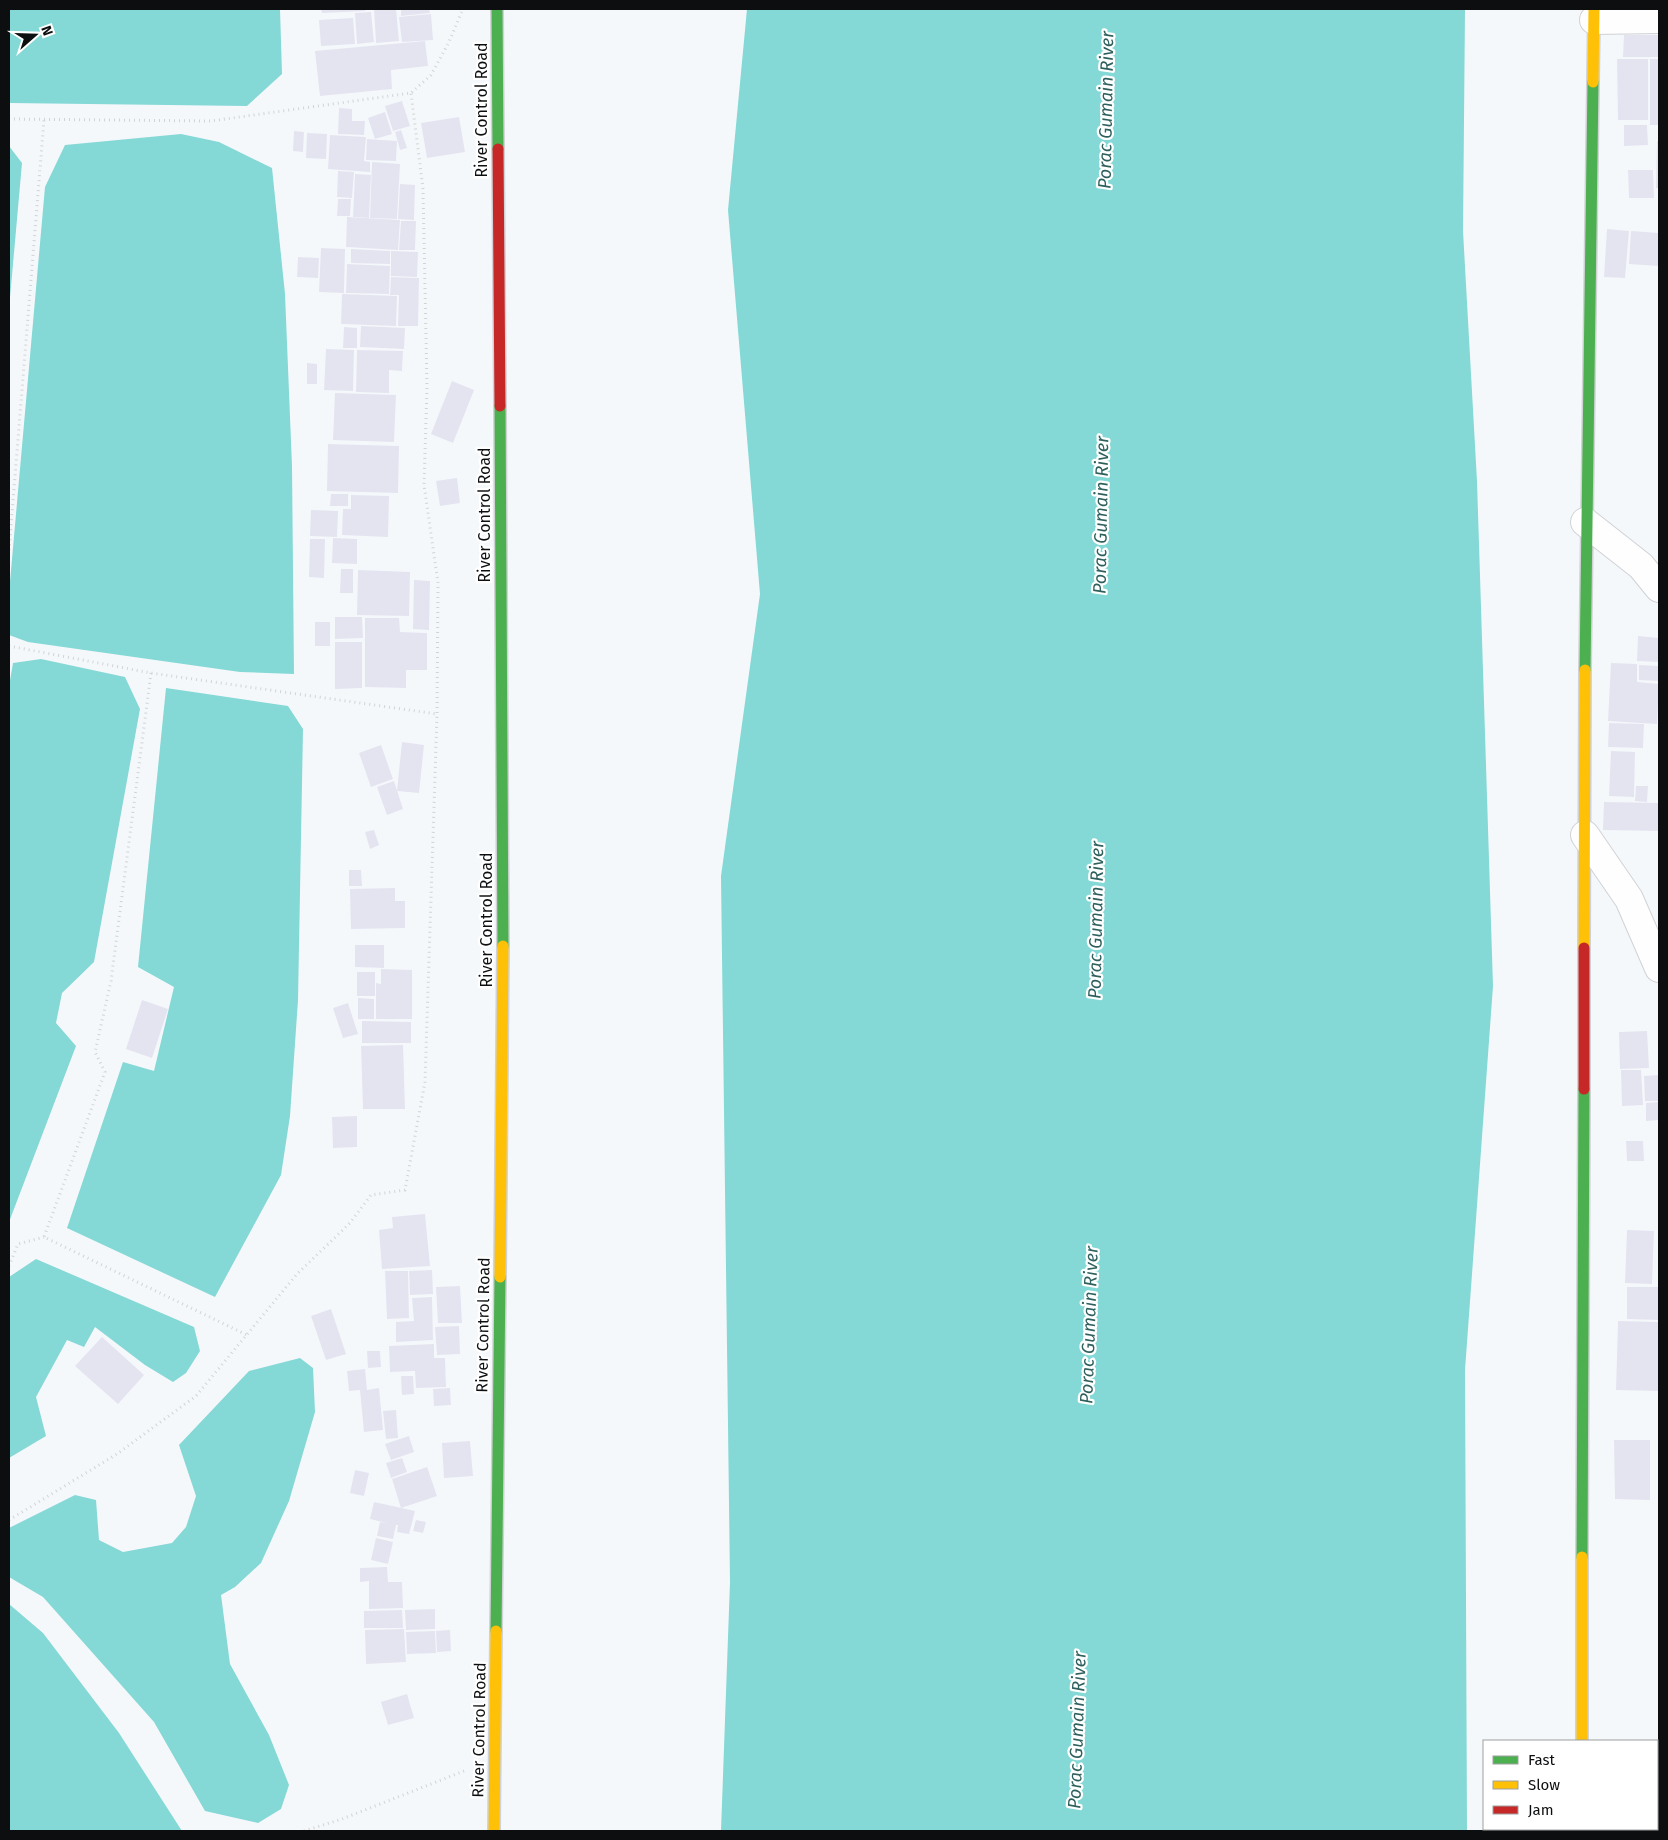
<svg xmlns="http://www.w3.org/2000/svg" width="1668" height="1840" viewBox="0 0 1668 1840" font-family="'Fira Sans',sans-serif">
<rect width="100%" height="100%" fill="#f5f8fb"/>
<g fill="#84d8d6">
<path d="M9 9H280L282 74 247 106 9 103Z"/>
<path d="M747 9H1465L1463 231 1477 481 1493 986 1465 1370 1467 1831H721L730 1582 721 876 760 594 728 210Z"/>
<path d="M181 134 219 142 272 168 285 294 292 466 294 674 240 672 28 642 9 635V593L45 187 65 145Z"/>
<path d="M9 146 22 163 9 309Z"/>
<path d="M41 659 125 677 140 709 94 962 62 993 56 1023 76 1046 9 1222V686L13 663Z"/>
<path d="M166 688 288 706 303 729 298 1000 290 1116 281 1175 215 1297 67 1228 123 1062 154 1071 174 987 138 967Z"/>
<path d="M36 1259 194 1327 200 1351 186 1373 173 1382 145 1365 95 1327 84 1347 67 1340 36 1397 46 1436 9 1458V1277Z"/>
<path d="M300 1358 313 1368 315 1412 289 1501 261 1563 235 1587 221 1595 230 1664 269 1735 289 1785 281 1809 258 1823 205 1811 154 1722 43 1597 9 1577V1528L75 1495 96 1500 99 1540 123 1552 172 1543 186 1527 196 1496 179 1445 249 1371Z"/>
<path d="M9 1604 43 1633 119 1733 182 1831H9Z"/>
</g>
<g fill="#e4e4f1">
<path d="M321 9H365V11L322 13Z"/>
<path d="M374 9H396L399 41 376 43Z"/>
<path d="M401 9H429L430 13 401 16Z"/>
<path d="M371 12 374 42 357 44 355 13Z"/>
<path d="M431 14 433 40 402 42 399 17Z"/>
<path d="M353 18 355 44 321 46 319 20Z"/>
<path d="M1624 35H1659V57H1623Z"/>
<path d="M425 41 428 66 391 70 392 89 320 96 315 51Z"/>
<path d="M1617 59H1648V120H1618Z"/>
<rect x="1650" y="59" width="9" height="66"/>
<path d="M402 101 410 126 393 131 385 106Z"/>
<path d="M339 108 352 109V121H365L364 135 338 134Z"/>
<path d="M385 112 392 134 375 139 368 118Z"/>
<path d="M459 117 465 152 427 158 421 123Z"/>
<path d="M1624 125H1647L1648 145 1624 146Z"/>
<path d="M401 130 407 148 400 150 395 132Z"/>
<path d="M294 131 304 132 303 152 293 151Z"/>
<path d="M307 133 327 134 326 159 306 158Z"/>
<path d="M330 135 366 137 364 161 370 162V172L328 169Z"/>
<path d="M367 139 397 141 396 161 366 160Z"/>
<path d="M1657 141H1659V188H1656Z"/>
<path d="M372 162 400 164 397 219 370 218Z"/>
<path d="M1628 170H1653L1654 198H1629Z"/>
<path d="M338 171 354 172 352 198 337 197Z"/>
<path d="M355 174 371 175 369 218 353 217Z"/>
<path d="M400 184 415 185 414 220 398 219Z"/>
<path d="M338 199H351L350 216H337Z"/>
<path d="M347 217 400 220 398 250 346 247Z"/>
<path d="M401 221H416L415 250H399Z"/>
<path d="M1607 229 1629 231 1625 278 1604 277Z"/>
<path d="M1631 231 1659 233V266L1629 264Z"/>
<path d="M321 248 345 249 344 293 319 292Z"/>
<path d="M351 249 390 251V264L351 263Z"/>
<path d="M391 251 418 252 417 277 391 276Z"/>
<path d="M298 257 319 258 318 278 297 277Z"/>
<path d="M347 264 390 266 389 294 346 293Z"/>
<path d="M391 277 419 278 418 326H398L399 295H390Z"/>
<path d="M342 294 397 296 396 326 341 324Z"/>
<path d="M361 326 405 328 404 349 360 347Z"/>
<path d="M344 327 357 328V348H343Z"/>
<path d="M326 349 354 350 353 391 324 390Z"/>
<path d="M357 350 403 351 402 371 389 370V393L356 392Z"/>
<path d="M307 363 317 364V384H307Z"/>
<path d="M452 381 474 390 453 443 431 434Z"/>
<path d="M335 393 396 395 394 442 333 440Z"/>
<path d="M328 444 399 446 398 493 327 491Z"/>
<path d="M457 478 460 503 440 506 436 481Z"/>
<path d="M331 494H348V506H330Z"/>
<path d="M351 495 389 496 388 537 342 535 343 509H351Z"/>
<path d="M311 510 338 511 337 537 310 536Z"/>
<path d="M333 538 357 539V564L332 563Z"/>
<path d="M310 539H325L324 578 309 577Z"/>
<path d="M341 569H353V593H340Z"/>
<path d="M358 570 410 572 409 616 357 615Z"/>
<path d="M414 580 430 581 429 630 413 629Z"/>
<path d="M335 617H362L363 638 335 639Z"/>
<path d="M365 618H399L400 632 427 633V670H406V688L365 687Z"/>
<rect x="315" y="622" width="15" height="24"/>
<path d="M1638 636 1659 638V662L1637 661Z"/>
<path d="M335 642H362V688L335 689Z"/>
<path d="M1611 663 1637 664V682L1659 684 1657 724 1608 721Z"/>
<path d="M1639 665 1659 666V681L1639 680Z"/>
<path d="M1609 723 1644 724 1643 748 1608 747Z"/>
<path d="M402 742 424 745 419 793 397 791Z"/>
<path d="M381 745 393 779 371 787 359 753Z"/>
<path d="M1611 751 1635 752 1634 797 1609 796Z"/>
<path d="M394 781 403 809 387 815 377 787Z"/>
<path d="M1636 786H1648L1647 802 1635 801Z"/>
<path d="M1604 802 1659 803V831L1603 830Z"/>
<path d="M374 830 379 845 370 849 365 832Z"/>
<path d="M349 870H361L362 886H349Z"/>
<path d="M395 888V901H405V928L351 929 350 889Z"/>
<path d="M355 945H384V968L355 967Z"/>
<path d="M381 969 412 970V1019H376V983L381 984Z"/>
<rect x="357" y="972" width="18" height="24"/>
<path d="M358 998 374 999V1019H358Z"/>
<path d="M142 1000 168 1009 152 1058 126 1049Z"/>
<path d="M348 1003 358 1034 343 1038 333 1008Z"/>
<path d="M362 1021 411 1022V1043H362Z"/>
<path d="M1647 1031 1649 1068 1620 1069 1619 1032Z"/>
<path d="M403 1045 405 1109H363L361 1046Z"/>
<path d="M1621 1070H1641L1643 1105 1622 1106Z"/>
<path d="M1659 1075V1101H1645L1644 1076Z"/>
<path d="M1659 1102V1120L1646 1121V1103Z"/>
<path d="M357 1116V1147L333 1148 332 1117Z"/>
<path d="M1626 1141H1643L1644 1161H1627Z"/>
<path d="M425 1214 430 1266 382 1269 379 1230 393 1228 392 1217Z"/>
<path d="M1627 1230 1654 1231 1652 1284 1625 1283Z"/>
<path d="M432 1270 433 1294 410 1295 409 1271Z"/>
<path d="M385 1271H408L409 1318 387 1319Z"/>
<path d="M460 1286 462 1323H438L436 1287Z"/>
<path d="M1627 1287H1659V1320L1627 1319Z"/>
<path d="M432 1297 433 1340 396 1342V1322L414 1321 412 1298Z"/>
<path d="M331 1309 346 1354 326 1360 311 1316Z"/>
<path d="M1618 1321 1659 1322V1391L1616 1390Z"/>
<path d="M459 1326 460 1354 437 1355 435 1327Z"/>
<path d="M102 1337 144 1375 118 1404 75 1366Z"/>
<path d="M434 1344V1358H445L446 1387 416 1388 415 1371 390 1372 389 1346Z"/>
<path d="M367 1351H380L381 1367 368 1368Z"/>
<path d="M365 1369 367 1390 379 1388 383 1430 364 1432 360 1390 349 1391 347 1371Z"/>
<path d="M401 1376H413L414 1394 402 1395Z"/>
<path d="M450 1388 451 1405 434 1406 433 1389Z"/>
<path d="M396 1410 398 1438 386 1439 383 1411Z"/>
<path d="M409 1436 414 1452 391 1460 385 1444Z"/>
<path d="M1614 1440H1650V1500L1615 1499Z"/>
<path d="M470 1441 473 1476 444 1478 442 1443Z"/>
<path d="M402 1458 407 1472 391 1478 386 1463Z"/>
<path d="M427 1467 437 1496 401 1508 392 1479Z"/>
<path d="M355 1470 369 1473 364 1496 350 1493Z"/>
<path d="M374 1502 415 1511 409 1534 397 1532 398 1525H396L393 1539 377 1536 380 1522 387 1523 370 1519Z"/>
<path d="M416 1520 426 1522 423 1533 413 1531Z"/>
<path d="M376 1538 393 1542 388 1564 371 1560Z"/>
<path d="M387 1567 388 1582H402L403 1608 369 1609V1581L360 1582V1568Z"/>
<path d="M435 1609V1629L406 1630 405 1610Z"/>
<path d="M402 1610 403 1628H364V1611Z"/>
<path d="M404 1629 406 1662 366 1664 365 1630Z"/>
<path d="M450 1630 451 1651 437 1652 436 1631Z"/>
<path d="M435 1631 436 1653 407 1654 406 1632Z"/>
<path d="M407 1694 414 1718 388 1725 381 1702Z"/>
</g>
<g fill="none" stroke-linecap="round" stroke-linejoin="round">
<defs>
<g id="street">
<path d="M1594 20 1659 19"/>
<path d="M1585 522 1641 566 1659 588"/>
<path d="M1585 835 1629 899 1659 968"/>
<path d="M1581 1831V1829"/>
</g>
<g id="fast">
<path d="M497 9 498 149"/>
<path d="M500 406 503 946"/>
<path d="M1585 670 1593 82"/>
<path d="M1582 1557 1584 1089"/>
<path d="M496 1631 500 1277"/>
</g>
<g id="slow">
<path d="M1593 82 1594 9"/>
<path d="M1584 948 1585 670"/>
<path d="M500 1277 503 946"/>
<path d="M1582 1741V1557"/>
<path d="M494 1831 496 1631"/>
</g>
<g id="jam">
<path d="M498 149 500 406"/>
<path d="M1584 1089V948"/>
</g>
</defs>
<use href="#street" stroke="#d0d2d5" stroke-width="30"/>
<use href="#fast" stroke="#d0d2d5" stroke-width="14"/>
<use href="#slow" stroke="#d0d2d5" stroke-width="14"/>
<use href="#jam" stroke="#d0d2d5" stroke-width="14"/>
<g stroke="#d2d3d4" stroke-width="3" stroke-dasharray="1 4" stroke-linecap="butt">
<path d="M9 119 211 121 411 93 431 75 448 44 463 9"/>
<path d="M9 550 44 120"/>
<path d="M9 646 151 673 437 714"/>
<path d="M151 673 111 981 95 1052 105 1072 44 1237 247 1335"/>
<path d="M9 1266 18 1244 44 1237"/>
<path d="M9 1520 117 1454 196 1396 297 1274 350 1223 371 1195 405 1190 425 1082 437 714 438 583 424 485 427 387 423 189 411 93"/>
<path d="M304 1831 342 1819 464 1771"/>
</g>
<use href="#street" stroke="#fefefe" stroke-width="28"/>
<use href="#fast" stroke="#4caf50" stroke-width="11"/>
<use href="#slow" stroke="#ffc107" stroke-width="11"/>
<use href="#jam" stroke="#c62828" stroke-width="11"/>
</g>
<g text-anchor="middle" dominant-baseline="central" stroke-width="4.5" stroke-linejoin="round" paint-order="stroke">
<g font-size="16" fill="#0c0e10" stroke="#fff">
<text transform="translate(481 110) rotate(-90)">River Control Road</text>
<text transform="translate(484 515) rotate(-90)">River Control Road</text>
<text transform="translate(486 920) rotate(-90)">River Control Road</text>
<text transform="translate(483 1325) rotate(-89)">River Control Road</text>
<text transform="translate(479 1730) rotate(-89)">River Control Road</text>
</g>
<g font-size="18" font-style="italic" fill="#2e605e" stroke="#fff">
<text transform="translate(1106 110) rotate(-89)">Porac Gumain River</text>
<text transform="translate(1101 515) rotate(-89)">Porac Gumain River</text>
<text transform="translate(1096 920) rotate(-89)">Porac Gumain River</text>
<text transform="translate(1089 1325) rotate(-88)">Porac Gumain River</text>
<text transform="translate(1077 1730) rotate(-88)">Porac Gumain River</text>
</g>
</g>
<rect width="1668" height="1840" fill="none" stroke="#0c0e10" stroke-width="20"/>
<rect x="1483" y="1740" width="175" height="90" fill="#ffffff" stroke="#9e9f9f"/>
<rect x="1493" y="1756" width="25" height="8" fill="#4caf50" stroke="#9e9f9f"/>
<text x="1528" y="1765" font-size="15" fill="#0c0e10">Fast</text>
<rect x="1493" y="1781" width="25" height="8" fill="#ffc107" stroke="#9e9f9f"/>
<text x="1528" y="1790" font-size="15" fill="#0c0e10">Slow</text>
<rect x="1493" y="1806" width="25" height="8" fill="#c62828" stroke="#9e9f9f"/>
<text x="1528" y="1815" font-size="15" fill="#0c0e10">Jam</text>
<g transform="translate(35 35) rotate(70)" stroke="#ffffff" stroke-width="4" paint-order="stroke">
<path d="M0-4L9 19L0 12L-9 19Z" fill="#0c0e10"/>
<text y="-8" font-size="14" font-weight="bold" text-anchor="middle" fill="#0c0e10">N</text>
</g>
</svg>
